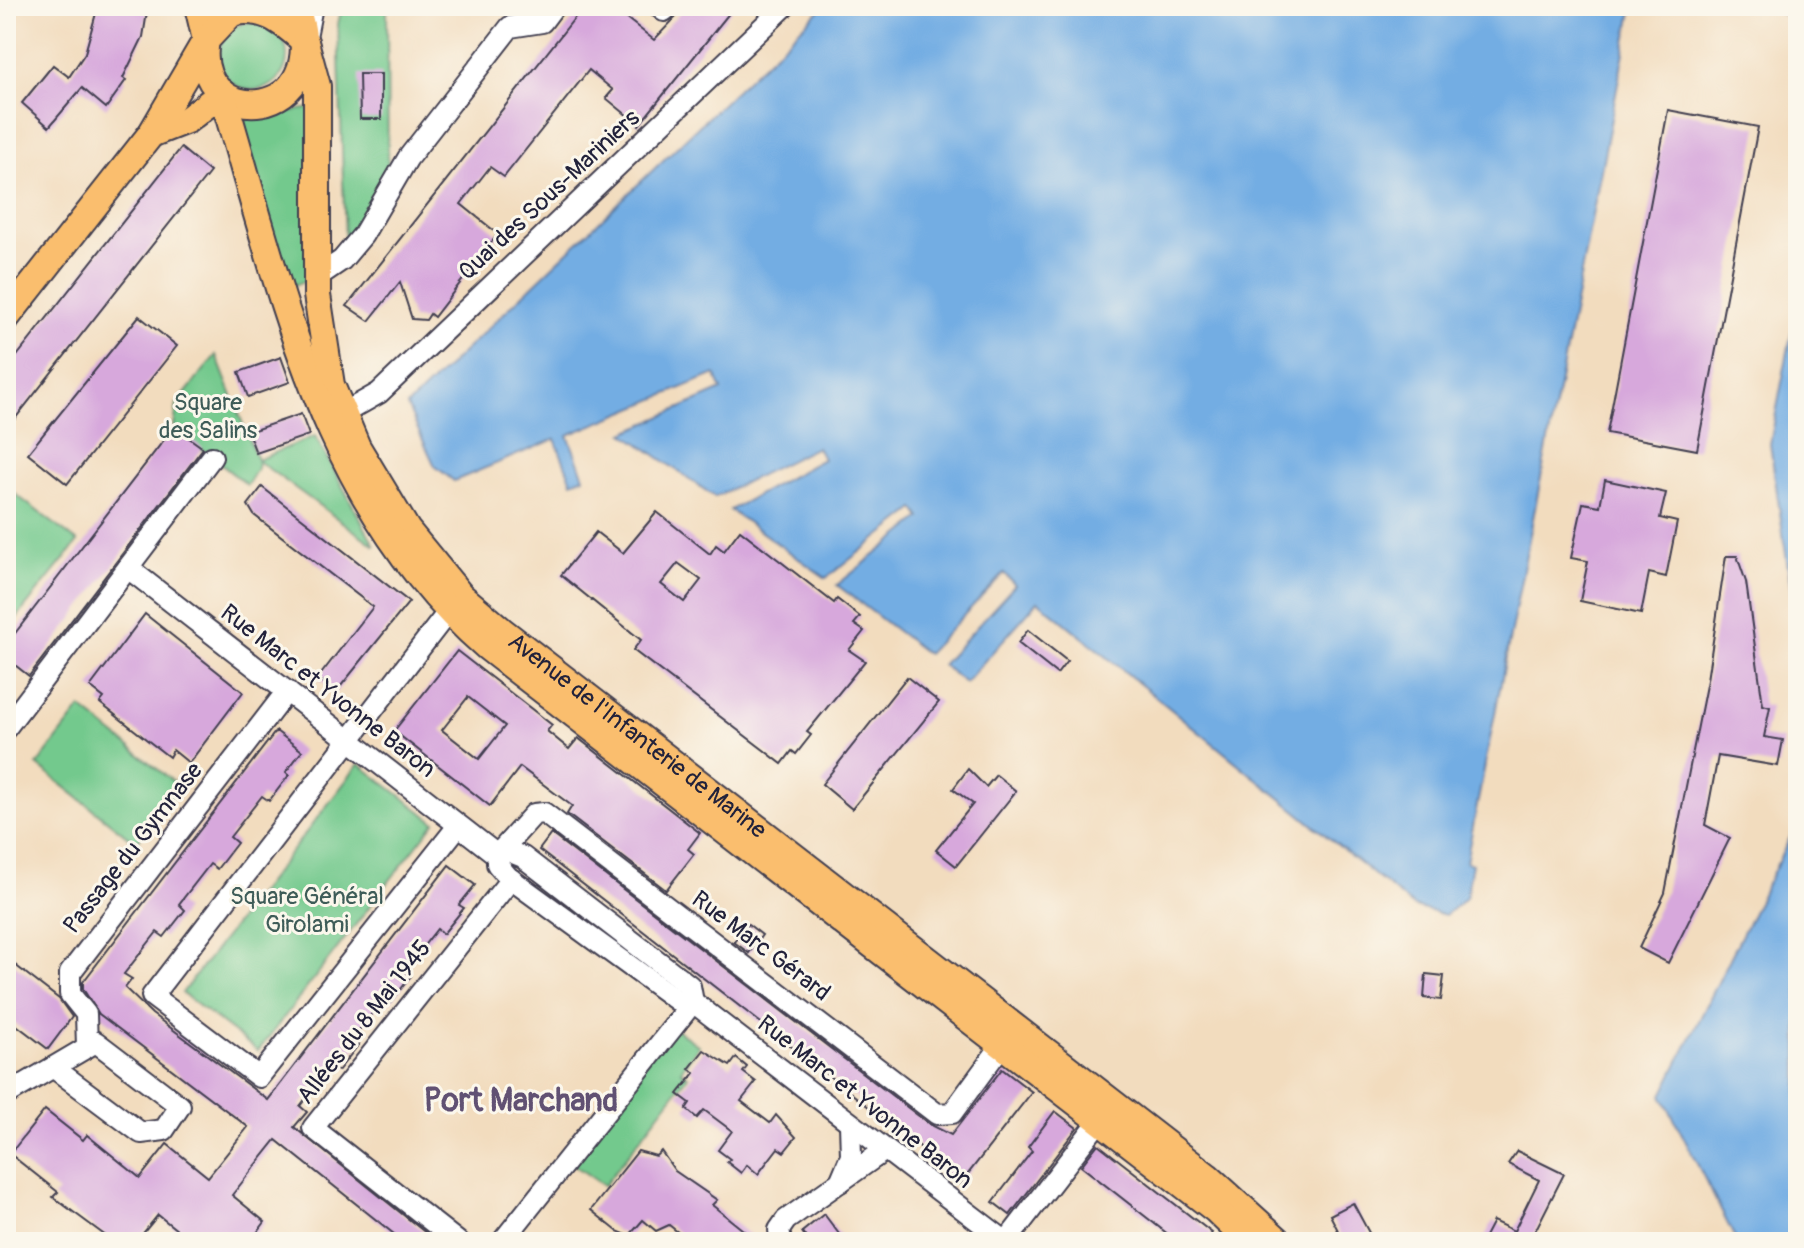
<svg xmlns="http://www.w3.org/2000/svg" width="1804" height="1248" viewBox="0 0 1804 1248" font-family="Pangolin,sans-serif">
<rect width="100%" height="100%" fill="#fbf7ec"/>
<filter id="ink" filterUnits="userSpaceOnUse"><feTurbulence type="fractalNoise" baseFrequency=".0125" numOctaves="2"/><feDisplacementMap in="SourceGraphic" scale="16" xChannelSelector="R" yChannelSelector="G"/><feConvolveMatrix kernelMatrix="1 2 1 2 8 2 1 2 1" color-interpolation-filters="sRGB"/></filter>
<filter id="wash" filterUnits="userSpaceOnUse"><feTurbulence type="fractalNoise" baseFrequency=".006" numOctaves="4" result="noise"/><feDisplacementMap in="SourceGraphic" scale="32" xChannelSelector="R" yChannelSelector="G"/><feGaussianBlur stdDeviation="1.8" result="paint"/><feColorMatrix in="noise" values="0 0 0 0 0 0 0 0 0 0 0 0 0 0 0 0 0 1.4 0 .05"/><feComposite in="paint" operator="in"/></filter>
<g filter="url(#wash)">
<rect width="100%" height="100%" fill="#f2dcbe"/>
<g fill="#73c98d" stroke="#4a7664" stroke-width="2">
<path d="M342 6H387L388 189 345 243 338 24Z"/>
<circle cx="253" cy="56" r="34"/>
<path d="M318 107 317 277 281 290 230 121Z"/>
<path d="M216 355 257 460 315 436 375 546 258 461 257 469 247 485 174 427 177 404Z"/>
<path d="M6 487 78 542 6 631Z"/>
<path d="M81 708 180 787 136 843 37 765Z"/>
<path d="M359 764 435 822 258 1051 182 993Z"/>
<path d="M673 1027 699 1046 681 1070 688 1076 604 1186 567 1160Z"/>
</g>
<g fill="#73ade3" stroke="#4a688f" stroke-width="2">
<path d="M824 6H1200L1217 19 1222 13 1215 6H1633L1466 862 1472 864 1466 898 1445 915 1414 907 1038 601 965 683 942 665 1015 585 1004 573 927 654 837 585 921 518 915 509 826 578 730 510 823 459 817 447 715 497 624 433 722 390 715 374 568 435 584 477 572 482 555 439 454 481 435 466 407 406Z"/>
<path d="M1768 6H1798V23Z"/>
<path d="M1798 300V637L1770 444Z"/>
<path d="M1798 822V1242H1737L1662 1095Z"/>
</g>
<g id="blocks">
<g fill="#d7a8dc" fill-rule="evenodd">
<path d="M98 6H148L143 37 123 78 126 80 106 108 82 88 49 127 22 103 53 65 69 77 85 53Z"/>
<path d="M584 6H611L654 40 678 15 682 6H735L639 125 606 98 613 90 589 70 504 177 490 167 461 204 498 234 434 317 430 314 426 320 412 319 400 282 369 321 347 306Z"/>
<path d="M359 74H381V119H360Z"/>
<path d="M1668 110 1758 127 1697 450 1607 433Z"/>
<path d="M181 148 210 172 6 430V370Z"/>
<path d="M139 316 177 346 67 484 28 453Z"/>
<path d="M281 357 290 382 248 397 239 372Z"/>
<path d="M301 414 309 435 256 453 248 432Z"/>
<path d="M174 427 203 448 29 676 6 658V645Z"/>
<path d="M1605 480 1666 493 1660 518 1677 522 1666 577 1649 573 1641 614 1580 601 1588 561 1571 558 1583 503 1600 506Z"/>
<path d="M262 487 409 602 336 692 318 678 373 607 254 515 248 505Z"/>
<path d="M657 512 710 554 716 545 724 551 740 530 834 603 837 599 860 617 854 624 864 631 849 650 865 661 807 732 811 735 796 754 792 751 782 764 633 650 641 640 561 575 596 532 623 553ZM678 563 701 580 684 602 661 584Z"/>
<path d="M1726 556H1737L1746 582 1763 705 1770 707 1764 737 1783 740 1778 766 1718 756 1705 825 1730 838 1668 963 1639 948 1665 893 1707 680Z"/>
<path d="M145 614 243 692 189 763 173 750 169 757 100 703 104 698 90 687Z"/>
<path d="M1028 630 1067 661 1057 674 1018 643Z"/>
<path d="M457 651 552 725 547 731 569 749 578 738 700 833 688 849 694 854 666 890 567 814 572 806 520 767 490 806 394 731ZM468 697 505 726 479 759 442 730Z"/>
<path d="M907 677 939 702 852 809 822 784Z"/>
<path d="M276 731 302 751 286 772 289 775 269 801 262 796 230 837 237 843 217 869 210 864 179 904 185 910 164 937 157 932 124 974 132 979 125 988 152 1014 268 1100 449 865 475 885 459 905 464 908 443 934 437 929 404 971 411 976 390 1003 384 998 352 1039 359 1044 338 1071 331 1066 300 1106 307 1112 294 1127 437 1242H404L276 1140 232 1195 265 1222 250 1242H192L158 1215 136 1242H114L53 1197 58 1192 10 1154 45 1110 83 1140 87 1135 140 1178 167 1144 208 1177 248 1127 99 1014 83 989V982Z"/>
<path d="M968 769 986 787 996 775 1016 791 956 866 936 850 973 804 953 789Z"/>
<path d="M551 834 929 1124 951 1135 1002 1069 1032 1092 960 1184 930 1162 933 1157 539 850Z"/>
<path d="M748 924 762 935 749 953 734 942Z"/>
<path d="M6 958 59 999 72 1017 48 1049 6 1017Z"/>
<path d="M1426 974 1444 976 1441 1000 1424 998Z"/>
<path d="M704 1050 730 1066 736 1058 747 1067 743 1072 756 1082 741 1101 770 1123 776 1115 796 1137 784 1152 778 1148 758 1174 747 1165 741 1173 727 1162 730 1159 718 1150 732 1131 704 1110 697 1118 686 1109 690 1103 678 1094 695 1073 689 1069Z"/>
<path d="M1055 1111 1077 1128 1010 1215 993 1202 1032 1151 1028 1147Z"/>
<path d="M1098 1144 1212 1233 1205 1242H1178L1081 1166Z"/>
<path d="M638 1151 656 1156 661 1151 675 1171 717 1200 712 1205 758 1242H690L669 1225 656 1231 643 1220 629 1236 617 1231 591 1210Z"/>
<path d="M1517 1151 1564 1174 1531 1239 1537 1242H1482L1493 1221 1514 1231 1539 1180 1508 1164Z"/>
<path d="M1353 1203 1374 1242H1344L1330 1215Z"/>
<path d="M824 1214 845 1242H809L802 1232Z"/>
</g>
</g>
</g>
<g filter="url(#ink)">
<use href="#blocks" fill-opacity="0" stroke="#413e4f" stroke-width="2"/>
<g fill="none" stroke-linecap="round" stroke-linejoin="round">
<defs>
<g id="minor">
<path d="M658 6 664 11 669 6"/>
<path d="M305 42 312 6"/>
<path d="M317 277 342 260 363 235 408 158 510 27 542 22 554 6"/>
<path d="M342 414 379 393 785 6"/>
<path d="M128 568 497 855V864L508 877 678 1001 693 1002 1006 1242"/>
<path d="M6 728 212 457"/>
<path d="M458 826 259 1077 152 996 458 599"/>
<path d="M497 855 534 814 544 813 937 1114 952 1113 1010 1034"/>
<path d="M497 855 508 851 523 857 690 986 693 1002"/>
<path d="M87 1047 86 1014 70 994V973L287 691"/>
<path d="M6 1095 96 1042 180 1106 164 1130 141 1133 54 1068"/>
<path d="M840 1182 851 1156 850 1124"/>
<path d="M458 1242 313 1128 511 879"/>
<path d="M502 1242 693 1002"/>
<path d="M781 1242 779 1230 786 1220 885 1150"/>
<path d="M1006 1242 1107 1111"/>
</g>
<g id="major">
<path d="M198 6 206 40"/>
<path d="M238 6 206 40C189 133 341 125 295 6"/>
<path d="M230 13C262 5 282 21 305 42"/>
<path id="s1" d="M305 42 317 86V295L331 385 357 447 407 530 461 596 501 630 1207 1176 1280 1242"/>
<path d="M222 93C282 293 322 504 487 647L1216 1210 1249 1242"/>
<path d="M151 134 187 120 222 93"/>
<path d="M6 318 151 134 206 40"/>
</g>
</defs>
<use href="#minor" stroke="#413e4f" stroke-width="24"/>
<use href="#major" stroke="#413e4f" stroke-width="30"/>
<use href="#minor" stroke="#fff" stroke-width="20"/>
<use href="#major" stroke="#fabe6e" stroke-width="26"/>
</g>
</g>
<g text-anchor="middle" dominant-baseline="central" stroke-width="6" stroke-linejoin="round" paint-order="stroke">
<g font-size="24" fill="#22223b" stroke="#fbf7ec">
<text transform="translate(549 195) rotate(-43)">Quai des Sous-Mariniers</text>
<text transform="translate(328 691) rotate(38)">Rue Marc et Yvonne Baron</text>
<text stroke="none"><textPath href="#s1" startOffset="820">Avenue de l'Infanterie de Marine</textPath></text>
<text transform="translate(133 848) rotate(-52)">Passage du Gymnase</text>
<text transform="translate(761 946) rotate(37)">Rue Marc Gérard</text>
<text transform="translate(364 1022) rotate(-52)">Allées du 8 Mai 1945</text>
<text transform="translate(865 1102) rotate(38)">Rue Marc et Yvonne Baron</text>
</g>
<g font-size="24" fill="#3e5c58" stroke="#fbf7ec">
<text x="208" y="402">Square<tspan x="208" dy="28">des Salins</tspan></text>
<text x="307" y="896">Square Général<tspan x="307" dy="28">Girolami</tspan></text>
</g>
<g font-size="32" font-weight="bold" fill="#615173" stroke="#fbf7ec">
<text x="521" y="1101">Port Marchand</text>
</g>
</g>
<rect width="1804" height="1248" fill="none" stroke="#fbf7ec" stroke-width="32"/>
</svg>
